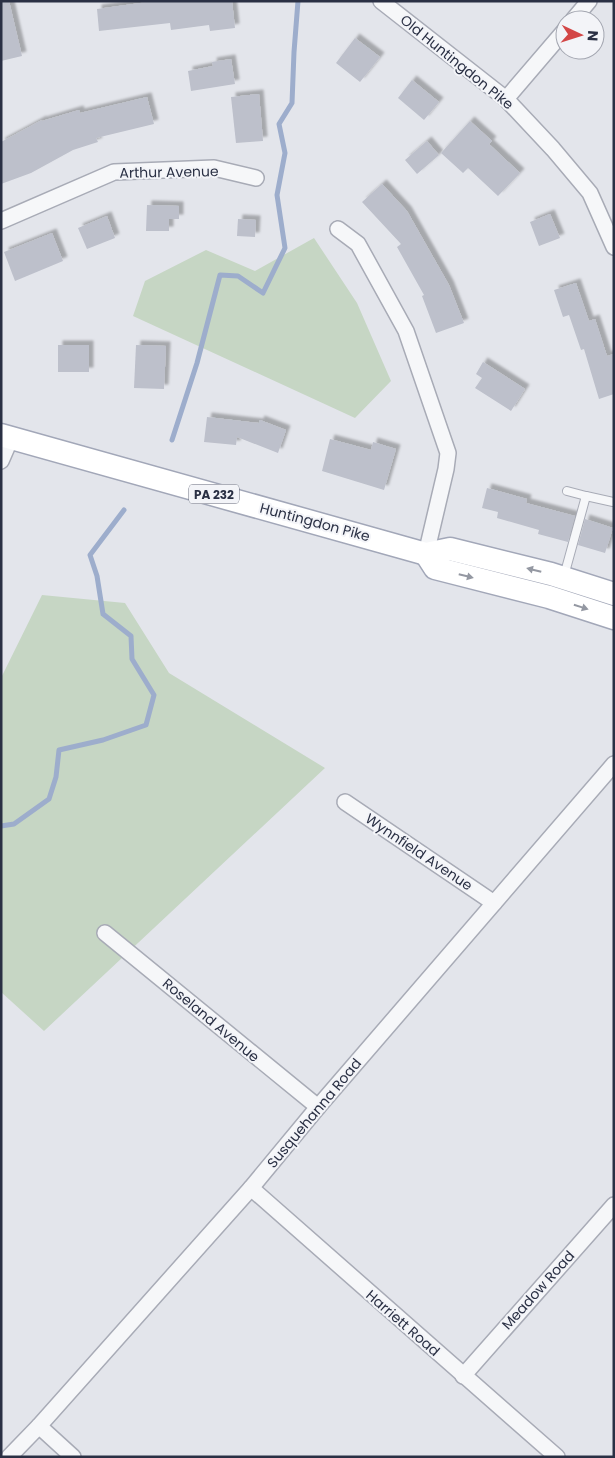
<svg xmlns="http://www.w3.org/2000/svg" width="615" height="1458" viewBox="0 0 615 1458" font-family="Poppins,sans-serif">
<defs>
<filter id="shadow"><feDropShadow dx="4.5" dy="-4.5" stdDeviation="1" flood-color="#0004"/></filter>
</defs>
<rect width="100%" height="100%" fill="#e3e5eb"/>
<g fill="#c6d6c4">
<path d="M314 238 357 303 391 381 355 418 133 316 145 281 206 250 255 271Z"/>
<path d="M42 595 125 603 169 673 325 768 44 1031 1 992V678Z"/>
</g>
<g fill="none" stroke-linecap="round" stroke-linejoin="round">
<g stroke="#9dadcc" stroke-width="5">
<path d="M172 440 197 363 220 275 238 276 263 293 285 248 277 195 285 153 279 124 292 103 294 52 298 1"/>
<path d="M1 826 14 824 49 799 56 777 59 750 103 740 146 725 154 695 132 659 131 636 103 614 97 576 90 555 124 510"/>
</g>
</g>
<g fill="#bdc0cb" filter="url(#shadow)">
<path d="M1 1H9L22 56 1 61Z"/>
<path d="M155 1H232L235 28 210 31 209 25 171 30 170 23 99 31 97 9Z"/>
<path d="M355 38 380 57 360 82 336 63Z"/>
<path d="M231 59 235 84 191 91 188 71 213 66 212 62Z"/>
<path d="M412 80 439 102 424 120 398 98Z"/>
<path d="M259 94 263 141 236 143 231 97Z"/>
<path d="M147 97 154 124 96 138 98 142 73 150 31 173 1 184V142L42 120V121L79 110 80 113Z"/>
<path d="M470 121 492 141 489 144 520 173 498 196 468 168 463 173 441 153Z"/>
<path d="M427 141 439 155 417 174 405 160Z"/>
<path d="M382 184 407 211 449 285 464 323 436 333 422 296 424 295 397 247 401 244 362 202Z"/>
<path d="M147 205 179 206V219H169V231H146Z"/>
<path d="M550 214 560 238 539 246 530 222Z"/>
<path d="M107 216 115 238 87 249 78 228Z"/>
<path d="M238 219 256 220 255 237 237 236Z"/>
<path d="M52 233 63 261 15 281 4 252Z"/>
<path d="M576 283 589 321 595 319 607 356 614 354V394L599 399 584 349 581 350 569 315 563 317 554 290Z"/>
<rect x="58" y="345" width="31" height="27"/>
<path d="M136 345 166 346 164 389 134 388Z"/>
<path d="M483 362 525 389 511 411 475 388 482 378 476 374Z"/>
<path d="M207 417 259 423 260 420 286 430 278 453 237 437 236 445 204 442Z"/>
<path d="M330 439 371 450 373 442 396 449 384 490 322 471Z"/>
<path d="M487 488 527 499 526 503 575 516 568 542 538 534 539 530 497 518 498 512 482 508Z"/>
<path d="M585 519 613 528 605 553 578 545Z"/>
</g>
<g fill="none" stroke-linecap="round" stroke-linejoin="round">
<defs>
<g id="lane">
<path d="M586 496 613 502"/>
<path d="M564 576 586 496 567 491"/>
</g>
<g id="street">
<path d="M381 1 506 99 553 149 590 193 614 247"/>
<path d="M573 20 589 1"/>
<path d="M506 99 565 30"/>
<path d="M1 221 114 172 214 168 256 178"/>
<path d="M338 229 358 244 406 331 448 453 446 469 426 554"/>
<path d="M1 461 11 438"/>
<path d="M345 802 494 903"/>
<path d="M105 933 318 1107"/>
<path d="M251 1188 557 1457"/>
<path d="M463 1376 614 1205"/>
<path d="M39 1426 73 1457"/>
<path d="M9 1457 39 1426 251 1188 318 1107 614 764"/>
</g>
<g id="primary">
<path d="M1 435 426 554 450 549 551 574 614 594"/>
<path d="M426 554 435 568 549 597 614 618"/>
</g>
</defs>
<use href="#lane" stroke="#a8abb6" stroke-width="10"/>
<use href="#street" stroke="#a8abb6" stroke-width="18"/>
<use href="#primary" stroke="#a2a7b8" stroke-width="25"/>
<use href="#lane" stroke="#f6f7f9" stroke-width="8"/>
<use href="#street" stroke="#f6f7f9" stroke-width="15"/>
<use href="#primary" stroke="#fff" stroke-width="22"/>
</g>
<defs><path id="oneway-solid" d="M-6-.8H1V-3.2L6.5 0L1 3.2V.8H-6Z" transform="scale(1.25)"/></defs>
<g fill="#9498a2">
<use href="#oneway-solid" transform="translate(534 570) rotate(-166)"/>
<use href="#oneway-solid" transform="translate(466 576) rotate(14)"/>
<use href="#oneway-solid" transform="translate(581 607) rotate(18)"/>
</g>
<g text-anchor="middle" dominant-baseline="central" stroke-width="4" stroke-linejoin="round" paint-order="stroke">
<rect fill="#f3f4f8" stroke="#666b7a" stroke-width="1" x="189" y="484.5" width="50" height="19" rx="4"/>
<g font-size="12" font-weight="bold" fill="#2a3044">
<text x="214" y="494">PA 232</text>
</g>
<g font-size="14" fill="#2a3044" stroke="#f3f4f8">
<text transform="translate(457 62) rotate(39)">Old Huntingdon Pike</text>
<text transform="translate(169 172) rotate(-1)">Arthur Avenue</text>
<text transform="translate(315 522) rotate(15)">Huntingdon Pike</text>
<text transform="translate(419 852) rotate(34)">Wynnfield Avenue</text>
<text transform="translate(211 1020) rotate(40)">Roseland Avenue</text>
<text transform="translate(314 1113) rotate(-50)">Susquehanna Road</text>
<text transform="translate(538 1290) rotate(-48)">Meadow Road</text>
<text transform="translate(403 1323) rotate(41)">Harriett Road</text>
</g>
</g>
<rect width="615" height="1458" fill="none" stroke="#2a3044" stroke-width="5"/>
<g transform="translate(580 35) rotate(94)"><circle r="24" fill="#f3f4f8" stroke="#a3a6b0"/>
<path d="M0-4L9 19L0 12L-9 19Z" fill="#d34646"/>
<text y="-8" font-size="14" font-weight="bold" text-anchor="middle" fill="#2a3044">N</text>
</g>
</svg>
